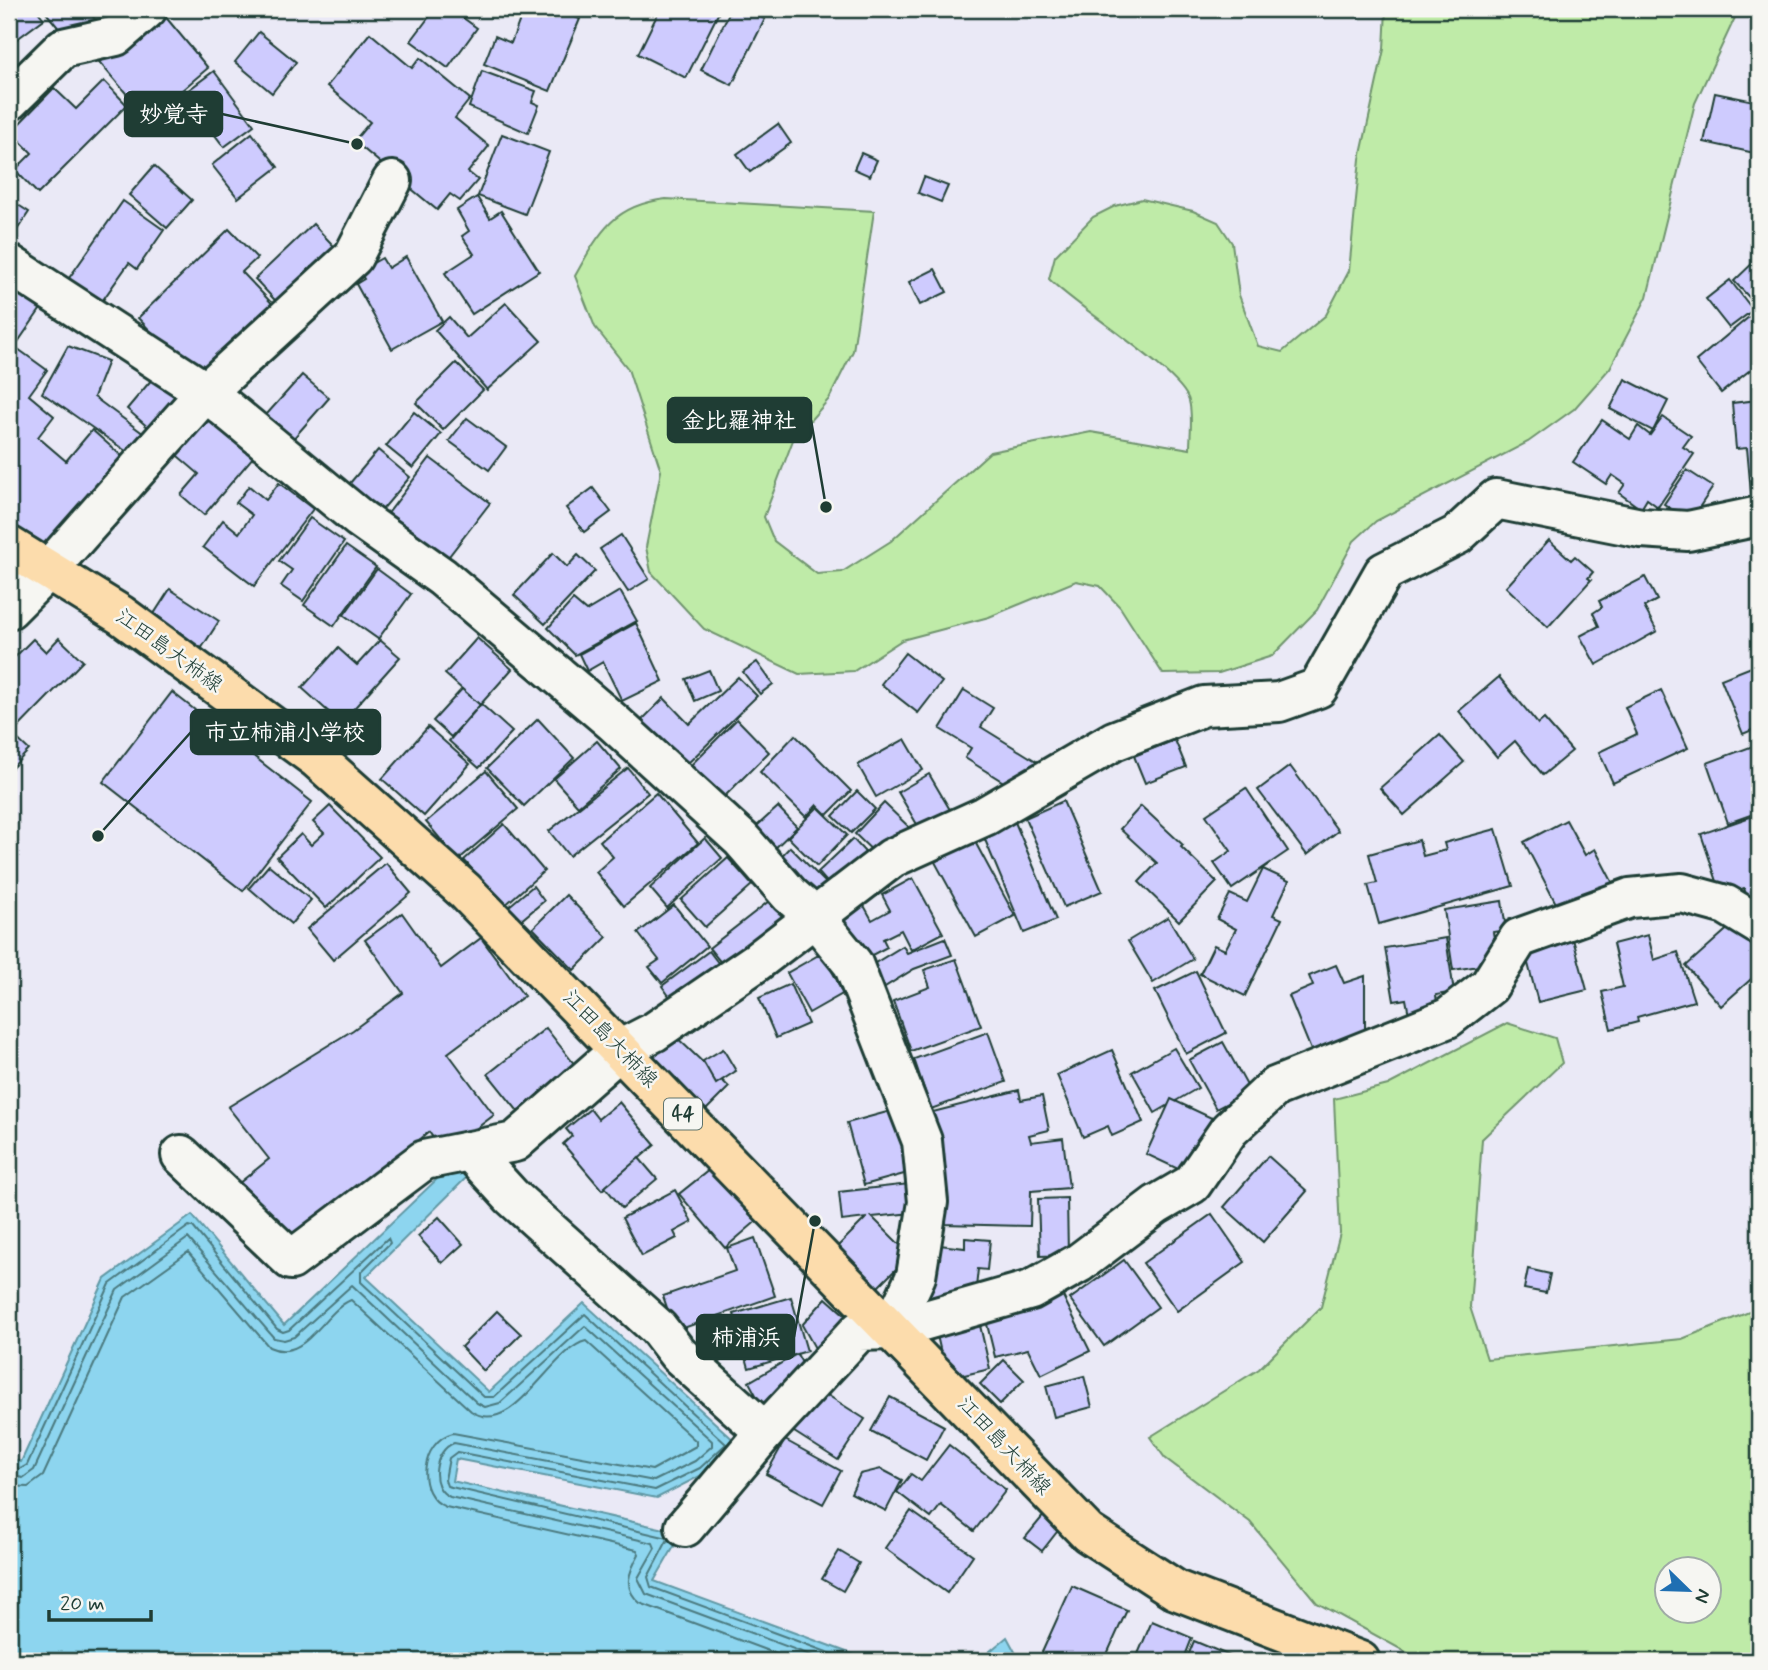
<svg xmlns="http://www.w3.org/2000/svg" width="1768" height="1670" viewBox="0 0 1768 1670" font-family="Mynerve,'Klee One',sans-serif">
<rect width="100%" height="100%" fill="#eae9f6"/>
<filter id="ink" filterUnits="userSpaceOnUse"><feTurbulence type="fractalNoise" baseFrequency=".0143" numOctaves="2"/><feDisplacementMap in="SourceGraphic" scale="14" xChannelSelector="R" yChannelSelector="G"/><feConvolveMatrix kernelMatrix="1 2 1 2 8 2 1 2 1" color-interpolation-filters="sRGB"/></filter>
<g filter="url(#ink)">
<g fill="#bfeba8" stroke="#6f946e" stroke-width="2" fill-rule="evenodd">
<path d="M1386 9H1739L1695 103 1647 297 1610 368 1574 409 1528 442 1376 521 1354 541 1317 610 1272 656 1219 673 1163 674 1120 607 1100 586 1076 581 989 617 902 640 854 671 799 674 704 629 651 572 646 547 661 471 628 369 595 327 575 276C599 233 613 205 666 199L874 211 853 351 829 399 793 440 764 517 774 541 817 574 842 572 891 541 990 452 1091 432 1190 449C1190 434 1193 415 1189 401 1183 373 1076 307 1049 279L1055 256 1093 217 1115 206 1142 199 1193 211 1218 222 1232 243 1239 295 1258 346 1282 352 1326 315 1349 271 1360 159 1384 49Z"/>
<path d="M1507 1023 1555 1038 1562 1063 1482 1139 1470 1307 1487 1359 1682 1339 1759 1308V1661H1422L1317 1603 1250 1522 1165 1458 1150 1437 1259 1369 1321 1307 1340 1233 1334 1099 1388 1085ZM1666 1568H1708V1610H1666Z"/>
</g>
<g fill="#8dd5ef" stroke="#6198a4" stroke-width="2">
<path d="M457 1160 471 1173 366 1277 489 1392 584 1303 738 1444 704 1474 657 1498 456 1459 452 1481 682 1533 654 1581 871 1661H9V1458L21 1462 105 1279 192 1215 284 1325Z"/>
<path d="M1007 1637 1020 1661H978Z"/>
</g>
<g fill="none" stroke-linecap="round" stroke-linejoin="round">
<g stroke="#4b7a7f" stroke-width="2">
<path d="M9 1465 20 1469 27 1465 110 1284 189 1226 193 1227 277 1329 283 1332 289 1330 388 1238 390 1243 361 1272V1282L484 1397H494L585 1314 726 1444 700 1468 655 1490 457 1452 449 1458 445 1480 447 1486 668 1538"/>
<path d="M9 1475 23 1478 34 1470 117 1290 188 1238 274 1338 284 1340 294 1337 352 1285 477 1403 485 1407 500 1403 585 1326 712 1441V1446L695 1461 654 1481 454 1443C434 1450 428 1488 450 1497L653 1543 655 1548 638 1578 646 1594 826 1661"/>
<path d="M9 1486 28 1487 43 1476 125 1297 188 1252 269 1347C306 1364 323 1311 351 1300L471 1411C513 1440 551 1349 586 1341L696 1441V1446L652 1470 453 1433C421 1441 414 1495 446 1507L637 1550 639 1554C629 1572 622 1588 640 1603L795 1661"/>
<path d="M668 1539 648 1577 651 1587 851 1661"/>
</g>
</g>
<g fill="#cecbfe" stroke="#1f3d34" stroke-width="2">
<path d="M9 9H36L44 19 9 45Z"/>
<path d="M43 9H86L95 19 69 41Z"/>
<path d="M159 9 208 68 148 119 94 56Z"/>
<path d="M435 9H451L477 28 448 68 411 41Z"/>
<path d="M524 9H555L580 19 550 91 484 64 495 36 511 43Z"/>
<path d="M660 9H713L719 12 686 78 638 54Z"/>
<path d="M731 9H743L765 19 732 85 701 70Z"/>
<path d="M259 32 296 62 272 93 235 62Z"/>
<path d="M370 33 412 68 420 58 470 99 455 118 489 146 468 172 478 180 460 201 450 194 437 210 354 141 370 122 327 86Z"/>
<path d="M214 71 254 125 224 147 197 111 176 126 163 109Z"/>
<path d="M482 71 536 91 532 102 539 105 528 133 469 107Z"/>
<path d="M104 81 127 105 38 194 15 170 32 153 11 132 54 88 76 109Z"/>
<path d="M1715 93 1759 102V154L1704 142Z"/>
<path d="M778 124 791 143 750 172 737 154Z"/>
<path d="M252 133 278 167 238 198 212 165Z"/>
<path d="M502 134 549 152 525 214 478 196Z"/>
<path d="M861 153 877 160 870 176 854 169Z"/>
<path d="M154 166 192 200 167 228 129 195Z"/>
<path d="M924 177 948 186 941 202 918 193Z"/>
<path d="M477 197 490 218 501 211 539 271 472 314 445 273 474 254 462 236 469 231 457 210Z"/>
<path d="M9 199 29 212 11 239 9 238Z"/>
<path d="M123 201 164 230 137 269 129 263 100 304 67 281Z"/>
<path d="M313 224 346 259 288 314 255 279Z"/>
<path d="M229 229 257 258 242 272 283 315 206 389 138 318Z"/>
<path d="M406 257 442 321 392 349 356 284 364 279 359 271 382 258 388 268Z"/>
<path d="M1759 257V308L1734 281Z"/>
<path d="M935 269 947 292 920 305 909 282Z"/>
<path d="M1730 280 1753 310 1729 328 1706 299Z"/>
<path d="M16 289 42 307 9 355V300Z"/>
<path d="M506 303 541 341 487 390 435 330 449 317 467 338Z"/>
<path d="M1749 317 1759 330V363L1721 393 1696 361Z"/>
<path d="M68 346 108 361 94 397 148 437 133 456 42 393Z"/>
<path d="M18 349 47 370 29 395 54 416 38 437 66 461 92 430 131 464 51 557 9 527V362Z"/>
<path d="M456 363 483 390 443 430 416 403Z"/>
<path d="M158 372 190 400 158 436 127 409Z"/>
<path d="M302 375 329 398 285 448 258 424Z"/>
<path d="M1625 379 1668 401 1653 431 1610 409Z"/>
<path d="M1757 390H1759V502L1752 503 1747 448 1736 449 1732 403 1758 400Z"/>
<path d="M414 412 441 434 413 468 386 446Z"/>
<path d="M203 414 254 456 204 515 181 495 199 474 172 451Z"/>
<path d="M1663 417 1691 436 1683 447 1694 454 1658 507 1647 499 1641 509 1619 493 1625 484 1612 475 1606 484 1573 462 1602 420 1630 439 1638 426 1650 435Z"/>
<path d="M467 418 506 447 489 470 449 441Z"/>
<path d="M378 450 410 477 371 523 339 496Z"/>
<path d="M430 458 490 503 439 569 380 524Z"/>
<path d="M1687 470 1713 487 1690 521 1664 504Z"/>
<path d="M279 483 313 509 254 586 203 547 223 520 239 533 252 515 236 503 249 486 266 500Z"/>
<path d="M593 488 611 512 584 532 566 508Z"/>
<path d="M310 518 344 542 303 601 281 586 292 570 279 561Z"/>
<path d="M621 535 649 579 628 592 600 549Z"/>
<path d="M1549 540 1571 560 1575 556 1593 572 1588 578 1591 580 1548 627 1506 587Z"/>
<path d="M346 546 376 567 334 626 304 605Z"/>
<path d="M553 553 567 567 578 555 595 571 545 624 514 595Z"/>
<path d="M377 569 411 594 378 639 344 615Z"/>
<path d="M1645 577 1657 600 1644 607 1657 631 1596 665 1580 636 1599 626 1593 613 1602 607 1599 601Z"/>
<path d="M170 589 219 621 201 649 152 617Z"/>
<path d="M620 591 637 621 575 655 548 628 573 600 586 611Z"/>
<path d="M636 623 663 681 622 701 603 662 587 671 579 654Z"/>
<path d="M59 638 83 661 12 734 29 750 9 771V663L33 639 46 652Z"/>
<path d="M477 638 512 669 480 705 445 674Z"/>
<path d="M380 640 400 657 341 723 302 688 338 648 357 665Z"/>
<path d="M905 653 942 682 918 713 881 684Z"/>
<path d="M757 662 773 684 760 694 743 672Z"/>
<path d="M1759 664V727L1743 734 1721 679Z"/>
<path d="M709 670 718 691 695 701 686 679Z"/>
<path d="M738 677 757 696 685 766 641 721 664 698 689 724Z"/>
<path d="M1499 677 1538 724 1544 719 1572 751 1543 775 1515 741 1497 757 1459 711Z"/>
<path d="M462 689 480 705 451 737 433 721Z"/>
<path d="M964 690 993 708 981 727 1036 761 1018 791 965 758 971 748 940 729Z"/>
<path d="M1661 690 1688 748 1613 783 1599 752 1637 734 1625 707Z"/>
<path d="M172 692 312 802 243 891 103 782Z"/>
<path d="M481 704 512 732 479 768 449 741Z"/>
<path d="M538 719 574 758 524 806 487 768Z"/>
<path d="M737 719 769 752 722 799 690 766Z"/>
<path d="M428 727 470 764 424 816 382 779Z"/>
<path d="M795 735 851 791 827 815 817 805 806 817 760 772Z"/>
<path d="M1440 735 1464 762 1404 815 1380 788Z"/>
<path d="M905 739 923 770 876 797 858 765Z"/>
<path d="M1175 740 1186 767 1145 783 1134 756Z"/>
<path d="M597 741 621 769 578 806 554 779Z"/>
<path d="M1753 746 1759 763V812L1728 823 1707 763Z"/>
<path d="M1290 766 1338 831 1307 855 1258 790Z"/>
<path d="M628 768 648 793 569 856 549 831Z"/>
<path d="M486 771 518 809 458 860 426 822Z"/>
<path d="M929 774 956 820 925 838 898 792Z"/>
<path d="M1246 788 1288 851 1232 889 1214 863 1231 851 1206 815Z"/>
<path d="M857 791 875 809 851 833 833 816Z"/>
<path d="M656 793 698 843 624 906 596 872 613 857 600 841Z"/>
<path d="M1063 801 1102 891 1064 907 1025 818Z"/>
<path d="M884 803 911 829 881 859 855 834Z"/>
<path d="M330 806 380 857 326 908 277 857 301 834 311 845 324 833 313 822Z"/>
<path d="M1141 806 1183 845 1181 847 1217 882 1179 921 1139 882 1157 863 1120 829Z"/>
<path d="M778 807 797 827 768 855 748 834Z"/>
<path d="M818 807 847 835 817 866 788 837Z"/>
<path d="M1753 816 1755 824 1759 823V911L1753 914 1744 888 1722 896 1701 834Z"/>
<path d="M1566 820 1585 855 1595 849 1615 887 1562 915 1524 842Z"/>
<path d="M1015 822 1056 920 1024 933 983 835Z"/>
<path d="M504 824 544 871 504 906 464 860Z"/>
<path d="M1496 829 1513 886 1379 924 1368 885 1377 883 1369 854 1419 840 1423 856 1446 850 1444 843Z"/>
<path d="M705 838 722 858 667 908 650 888Z"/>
<path d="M853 839 875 863 839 896 818 872Z"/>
<path d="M974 840 1015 916 976 937 935 862Z"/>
<path d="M790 847 830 887 811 907 770 868Z"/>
<path d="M728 858 752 885 705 927 681 900Z"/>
<path d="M386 863 411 893 333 960 307 929Z"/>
<path d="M269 865 311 900 291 924 249 888Z"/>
<path d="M1263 869 1289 881 1273 915 1282 919 1245 996 1200 974 1214 945 1225 950 1236 929 1217 919 1230 894 1247 902Z"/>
<path d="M913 878 943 933 911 950 901 930 883 939 887 947 859 962 834 914 861 900 872 920 890 910 882 895Z"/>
<path d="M533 886 544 901 520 921 508 907Z"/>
<path d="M566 895 607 937 574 970 533 928Z"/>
<path d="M773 898 794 925 731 975 709 948Z"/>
<path d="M1502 901 1506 930 1493 932 1498 963 1453 970 1444 910Z"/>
<path d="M674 905 707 946 662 983 649 967 659 960 638 933Z"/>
<path d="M402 913 441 968 481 938 524 996 448 1053 494 1115 444 1153 429 1132 288 1247 238 1184 269 1159 228 1107 353 1030 403 993 365 940Z"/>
<path d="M1168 917 1193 959 1153 983 1128 941Z"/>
<path d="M1733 924 1759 954V972L1721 1006 1686 966Z"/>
<path d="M1648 935 1654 960 1678 952 1694 1001 1637 1017 1638 1022 1611 1029 1602 992 1623 987 1613 944Z"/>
<path d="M945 938 952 955 914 969 875 993 862 971 903 946 907 953Z"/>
<path d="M1446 938 1454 992 1436 995 1438 1010 1409 1015 1406 999 1394 1001 1385 948Z"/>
<path d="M1573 939 1587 990 1538 1002 1525 952Z"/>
<path d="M709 951 725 972 677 1007 662 986Z"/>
<path d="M822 953 844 993 809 1013 787 973Z"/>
<path d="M956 959 981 1026 911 1051 893 1001 930 987 924 970Z"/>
<path d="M1336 965 1344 983 1365 976V1034L1313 1055 1289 996 1313 986 1309 976Z"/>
<path d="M1196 971 1226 1033 1186 1054 1155 991Z"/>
<path d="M790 984 808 1024 776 1038 759 998Z"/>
<path d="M546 1028 582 1074 525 1120 488 1074Z"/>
<path d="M988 1032 1006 1082 931 1109 914 1059Z"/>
<path d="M672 1033 729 1087 704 1112 648 1058Z"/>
<path d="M1223 1042 1250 1091 1216 1109 1189 1060Z"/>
<path d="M1174 1048 1198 1088 1155 1113 1132 1072Z"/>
<path d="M723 1049 736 1071 716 1084 703 1061Z"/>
<path d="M1112 1050 1143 1122 1112 1136 1108 1126 1083 1137 1057 1075Z"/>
<path d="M1019 1090 1021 1100 1042 1096 1049 1130 1029 1135 1031 1142 1063 1138 1069 1188 1031 1191 1030 1226 943 1224 929 1113Z"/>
<path d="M1171 1099 1218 1121 1193 1176 1146 1154Z"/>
<path d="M619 1102 655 1145 602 1190 563 1144 572 1136 566 1129 590 1109 598 1119Z"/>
<path d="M898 1109 915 1171 864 1185 847 1123Z"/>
<path d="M1268 1156 1307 1191 1263 1242 1224 1207Z"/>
<path d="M639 1158 657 1179 622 1208 605 1187Z"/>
<path d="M714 1166 759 1219 725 1248 679 1194Z"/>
<path d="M909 1184 912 1213 872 1217 910 1255 877 1288 837 1247 866 1218 842 1221 839 1192Z"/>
<path d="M675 1190 692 1222 674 1232 677 1238 642 1256 622 1218Z"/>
<path d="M1067 1198 1068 1255 1040 1256 1038 1199Z"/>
<path d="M1212 1214 1245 1262 1177 1311 1143 1263Z"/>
<path d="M439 1217 463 1244 442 1263 418 1236Z"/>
<path d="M755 1238 775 1296 675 1331 663 1296 735 1271 727 1248Z"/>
<path d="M965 1238 990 1240 987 1270 978 1269 974 1306 925 1299 932 1244 965 1248Z"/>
<path d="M1124 1260 1158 1307 1104 1346 1070 1299Z"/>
<path d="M1528 1269 1550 1274 1546 1293 1524 1289Z"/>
<path d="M1058 1286 1090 1351 1041 1375 1028 1349 995 1357 985 1316Z"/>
<path d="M791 1297 807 1351 749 1368 734 1314Z"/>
<path d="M826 1298 856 1325 821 1359 802 1325Z"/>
<path d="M497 1311 521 1334 484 1371 461 1347Z"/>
<path d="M979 1321 990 1369 947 1379 936 1331Z"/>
<path d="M797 1354 811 1379 762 1406 749 1382Z"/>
<path d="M1004 1360 1024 1380 1000 1404 980 1384Z"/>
<path d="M1084 1376 1092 1407 1054 1417 1046 1386Z"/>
<path d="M818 1389 865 1419 838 1460 791 1430Z"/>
<path d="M890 1397 944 1426 926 1460 871 1431Z"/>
<path d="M785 1440 841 1471 823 1504 766 1474Z"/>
<path d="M949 1445 1006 1490 974 1531 941 1505 931 1518 897 1492 911 1474 921 1481Z"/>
<path d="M881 1469 902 1480 886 1511 851 1493 860 1474Z"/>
<path d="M911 1511 973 1555 947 1593 885 1548Z"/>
<path d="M1044 1515 1060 1528 1042 1551 1025 1538Z"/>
<path d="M839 1551 859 1563 843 1591 822 1579Z"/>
<path d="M1072 1586 1127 1610 1104 1661H1045L1039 1659Z"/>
<path d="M1152 1621 1192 1638 1183 1661H1135Z"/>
<path d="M1194 1641 1242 1661H1186Z"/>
</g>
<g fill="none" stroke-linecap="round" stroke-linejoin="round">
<defs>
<g id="minor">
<path d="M9 101 63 48 116 36 147 9"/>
<path d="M9 264 206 392 359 518 442 577 613 722 741 839 790 895 814 916 853 964 922 1141 928 1202 916 1276 891 1330"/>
<path d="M9 609 48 570 206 392 353 257 392 181"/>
<path d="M470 1151 512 1197 658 1328 678 1354 765 1432"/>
<path d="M181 1155 291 1260 424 1160 515 1142 621 1049 654 1032 755 963 892 858 985 816 1114 741 1204 706 1279 702 1318 688 1384 572 1457 535 1496 499 1641 528 1688 531 1759 516"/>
<path d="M685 1527 765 1432 859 1331 891 1330 1031 1290 1079 1263 1156 1205 1192 1184 1229 1130 1275 1087 1448 1018 1489 986 1519 938 1630 898 1682 893 1726 905 1759 925"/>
</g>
<path id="major" d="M9 546 121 615 317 759 465 891 1088 1533 1176 1590 1360 1661"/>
</defs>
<use href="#minor" stroke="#1f3d34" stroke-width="44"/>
<use href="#major" stroke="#1f3d34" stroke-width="44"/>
<use href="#minor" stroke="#f6f6f2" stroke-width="38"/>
<use href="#major" stroke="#fcdcac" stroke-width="38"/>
</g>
</g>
<g text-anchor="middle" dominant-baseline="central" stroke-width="5" stroke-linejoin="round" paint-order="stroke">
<rect fill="#f6f6f2" stroke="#60746d" stroke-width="2" x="664" y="1098.5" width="38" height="31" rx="5"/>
<g font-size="19" font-weight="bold" fill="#1f3d34">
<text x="683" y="1114">44</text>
</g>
<g font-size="21" fill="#1f3d34" stroke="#f6f6f2">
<text transform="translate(169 651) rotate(36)">江田島大柿線</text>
<text transform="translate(610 1039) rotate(46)">江田島大柿線</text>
<text transform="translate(1004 1446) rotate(47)">江田島大柿線</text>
</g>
</g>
<path fill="none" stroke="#1f3d34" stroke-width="2.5" d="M357 144L222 114M826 507L811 420M98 836L191 732M815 1221L794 1337"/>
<g fill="#1f3d34" stroke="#f6f6f2" stroke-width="2.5">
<circle cx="357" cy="144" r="7"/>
<circle cx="826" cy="507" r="7"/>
<circle cx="98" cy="836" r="7"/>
<circle cx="815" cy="1221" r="7"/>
</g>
<g fill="#1f3d34" stroke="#1f3d34" stroke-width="2.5">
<rect x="125" y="92" width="97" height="44" rx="7"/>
<rect x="668" y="398" width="143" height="44" rx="7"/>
<rect x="191" y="710" width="189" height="44" rx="7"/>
<rect x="697" y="1315" width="97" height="44" rx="7"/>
</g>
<g font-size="23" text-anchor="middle" font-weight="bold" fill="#fff">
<text x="174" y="122">妙覚寺</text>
<text x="739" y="428">金比羅神社</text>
<text x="285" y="740">市立柿浦小学校</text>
<text x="746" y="1345">柿浦浜</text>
</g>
<rect width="1768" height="1670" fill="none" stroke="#f6f6f2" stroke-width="35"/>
<rect x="18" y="18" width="1733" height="1635" fill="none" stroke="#1f3d34" stroke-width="2.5" filter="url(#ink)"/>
<g transform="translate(1688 1590) rotate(113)"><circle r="33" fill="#f6f6f2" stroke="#a0aca6" stroke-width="2"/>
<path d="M0-5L12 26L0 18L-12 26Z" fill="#1f6fb2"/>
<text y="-10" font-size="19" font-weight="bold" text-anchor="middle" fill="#1f3d34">N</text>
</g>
<path d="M49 1610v10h102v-10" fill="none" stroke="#1f3d34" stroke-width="3.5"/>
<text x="60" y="1610" font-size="21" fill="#1f3d34" stroke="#f6f6f2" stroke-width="5" paint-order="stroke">20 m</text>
</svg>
